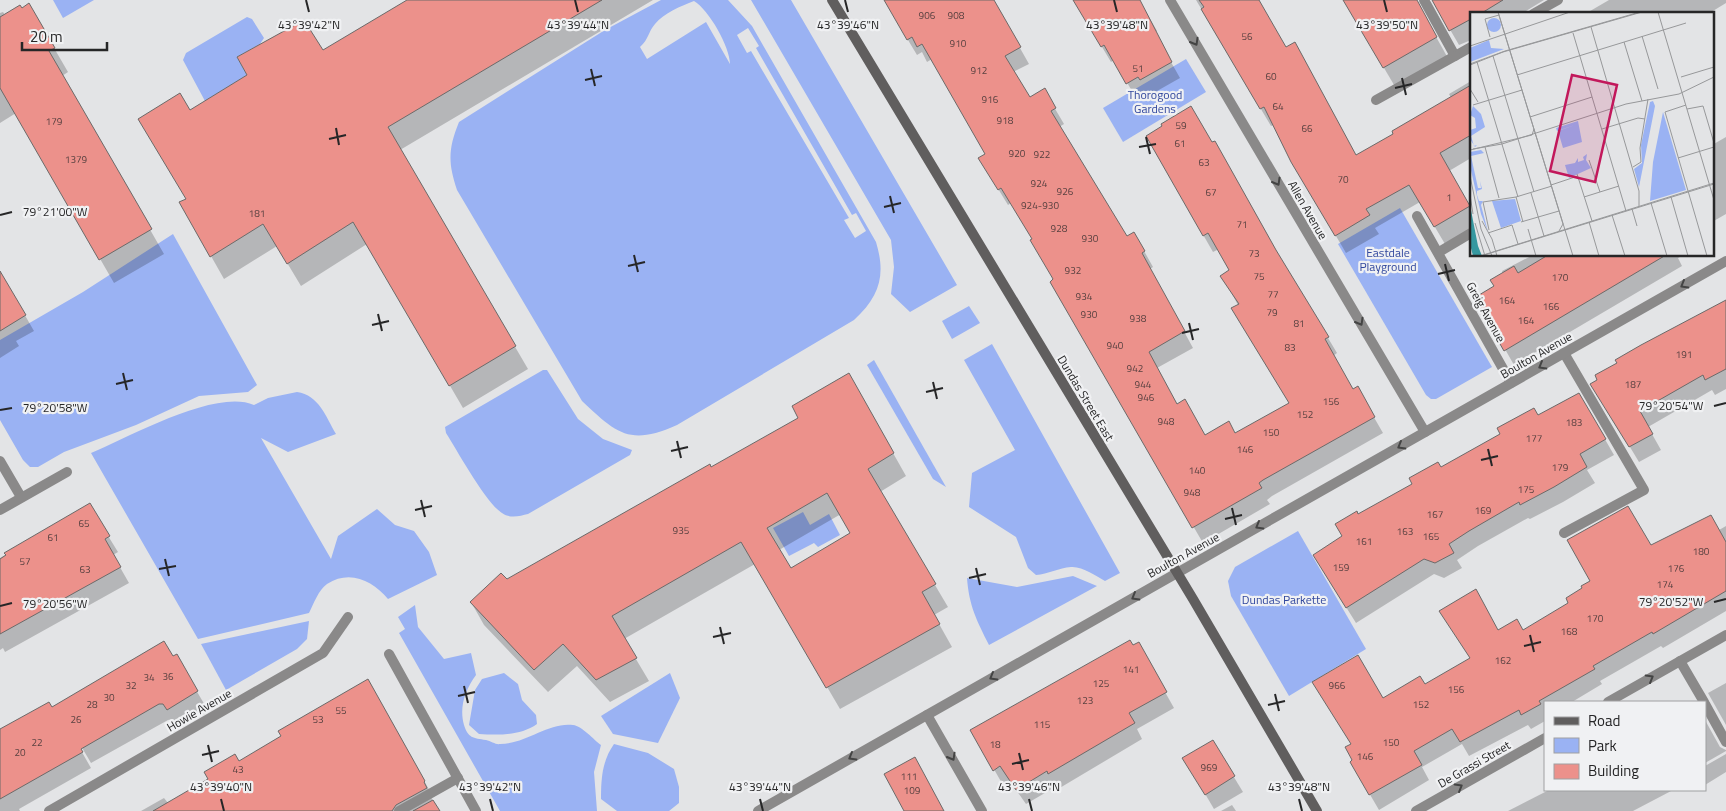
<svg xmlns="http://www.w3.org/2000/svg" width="1726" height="811" viewBox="0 0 1726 811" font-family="'Titillium Web',sans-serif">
<rect width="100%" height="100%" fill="#e3e4e6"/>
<g fill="#9ab2f3" fill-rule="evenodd">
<path d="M53 0H94L63 18Z"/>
<path d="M661 0H728L752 26 876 242C886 275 880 296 854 320L677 425C630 446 617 434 582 401L457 190C448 163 448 149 459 122L605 30ZM694 1C709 10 730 47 730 64L706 22 647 59 640 47C649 39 648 32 655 24 664 13 681 6 694 1ZM748 28 759 46 756 48 852 215 856 213 866 231 855 238 844 220 849 218 751 51 747 53 737 35Z"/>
<path d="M751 0H791L957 285 910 312 891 294 894 267 891 240Z"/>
<path d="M247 17 252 19 264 38 260 44 237 57 247 75 205 101 183 60 186 53Z"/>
<path d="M1186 59 1206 92 1123 142 1103 108Z"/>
<path d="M1400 208 1492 367 1436 399H1431L1426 395 1338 244Z"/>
<path d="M173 234 257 385 248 392 199 396 136 425 64 452 38 467H30L23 460 0 420V340L83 292Z"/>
<path d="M969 306 980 323 952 339 942 321Z"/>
<path d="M992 344 1120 573 1105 581C1096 576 1082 566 1071 567 1059 568 1048 574 1036 575L1028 568 1016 537 969 507 972 473 1015 450 964 360Z"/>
<path d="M874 360 946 487 933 479 867 365Z"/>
<path d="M543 370H547L578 419 603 439 632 450 630 455 528 514C520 516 510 519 502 513 486 503 458 452 446 433L445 427Z"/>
<path d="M297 392C319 395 326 417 336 434L288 452 261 438 331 559 338 536 377 509 395 525 414 531 429 552 437 575 388 599C373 581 350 569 327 584 318 591 314 603 309 613L198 639 91 453C129 437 216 388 254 405L268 398Z"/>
<path d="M803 512 810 525 829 514 840 535 818 547 814 543 789 556 773 528Z"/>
<path d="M1298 531 1366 649 1289 696 1231 596 1228 581 1235 567Z"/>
<path d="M1073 576 1097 586 989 645C977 621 969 606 967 578L1017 587Z"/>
<path d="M415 605 418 627 444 659 471 653 476 675C465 690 459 707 464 725 468 738 473 738 486 740 491 741 496 745 500 744 526 744 548 722 573 725 582 726 594 740 601 745L594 772 597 811H500L399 633 405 629 398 617Z"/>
<path d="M309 621 307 639 297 649 226 690 201 644Z"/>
<path d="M504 673 518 684 522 700 536 715 537 724C520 736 498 735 479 734L469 725 475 690 482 679Z"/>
<path d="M670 673 680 698 658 743 613 734 601 716Z"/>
<path d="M614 744 648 753 674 769 679 787V803L669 811H617L601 799C601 779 602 761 614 744Z"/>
</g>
<g fill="#0003" fill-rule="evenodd">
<path d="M410 0H653L400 150 528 369 463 408 367 244 301 286 277 246 224 279 181 203 187 199 190 112 323 52Z"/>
<path d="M884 0H971L1003 18 1029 64 1013 72 1029 99 1044 90 1064 124 1059 127 1126 238 1134 233 1153 267 1150 269 1193 348 1157 368 1177 405 1204 437 1235 435 1290 403 1231 292V270L1219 249 1213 252 1147 137 1279 256 1337 353 1333 356 1353 390 1357 388 1383 433 1272 496 1267 500 1270 504 1203 543 1051 282 1055 280 1033 239 1011 203 1008 205 989 174 987 155 932 59 927 62 922 52 917 55Z"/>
<path d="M1074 0H1139L1157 31 1154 32 1180 78 1150 95 1148 92 1136 98 1114 60 1111 62Z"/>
<path d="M1196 0H1257L1286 49 1356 157 1451 98 1449 94 1471 81V158L1449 171 1471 209V229L1445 244 1420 202 1375 228 1379 234 1346 253 1292 161 1274 125 1271 126Z"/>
<path d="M1344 0H1392L1430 26 1449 60 1397 90Z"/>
<path d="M1433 0H1544L1521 14H1471V40L1459 45Z"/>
<path d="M1609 0H1726V3L1708 14H1585Z"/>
<path d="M29 5 68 72 62 76 164 254 114 283 16 113 0 123V13L3 12 5 15Z"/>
<path d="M1726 137V214L1712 222V145Z"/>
<path d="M1533 255H1683L1678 258 1682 266 1514 365 1476 298 1495 287 1503 274 1502 271Z"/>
<path d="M0 272 34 331 16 341 19 346 0 358Z"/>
<path d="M1726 301V389L1715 395 1712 390 1648 427 1661 450 1639 462 1592 384Z"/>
<path d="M849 375 906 476 880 492 948 607 934 615 952 647 840 709 755 564 624 639 649 681 610 702 577 666 548 692 484 625 471 602 800 418ZM841 514 852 534 790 569 779 550Z"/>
<path d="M1579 394 1614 455 1587 470 1595 483 1563 502 1530 519 1528 518 1478 546 1457 560 1462 568 1444 578 1434 574 1356 623 1323 570 1358 516Z"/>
<path d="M89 505 118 552 113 555 129 583 5 652 3 648 0 650V558Z"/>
<path d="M1726 526V611L1663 648 1661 646 1600 681 1602 684 1572 702H1545V721L1531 729 1528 725 1469 756 1462 744 1422 767 1429 780 1379 810 1351 762 1354 761 1352 745 1383 699 1424 686 1471 659 1498 631H1523L1570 603 1650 547 1719 530Z"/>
<path d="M1138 644 1174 708 1137 729 1142 739 1058 789 1057 786 1026 804 1010 781 1003 785 972 731Z"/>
<path d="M176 656 206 707 177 724 173 719 168 720 91 763 81 746 79 747 91 768 19 809 20 811H0V731Z"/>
<path d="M368 680 432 795H430L438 811H141L164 798 168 803 239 763 283 737Z"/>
<path d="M1726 683V725L1708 693Z"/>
<path d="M1705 720 1720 747 1726 750V772L1705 785V766L1726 754V751L1705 763Z"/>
<path d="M1212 741 1243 792 1214 809 1184 758Z"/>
<path d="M1549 790H1673L1633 811H1508Z"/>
<path d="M1232 805 1236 811H1221Z"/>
</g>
<g fill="#ec918b" stroke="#6c6a69" fill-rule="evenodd">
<path d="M407 0H602L388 127 516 346 449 386 353 222 287 264 263 224 210 257 179 202 186 199 138 119 180 93 190 110 247 75 237 57 304 20 323 50Z"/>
<path d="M884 0H994L1021 47 1005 56 1030 97 1045 88 1056 108 1051 111 1127 236 1134 232 1145 251 1142 253 1185 331 1149 352 1177 404 1185 399 1205 435 1229 421 1235 433 1289 403 1231 308 1239 304 1220 276 1229 270 1208 233 1203 236 1146 136 1162 126 1161 124 1191 106 1212 142 1215 141 1276 250 1329 337 1325 339 1353 389 1358 386 1375 417 1263 480 1259 483 1262 488 1192 528 1050 282 1053 279 1030 240 1032 239 1001 188 998 190 978 158 985 154 922 44 917 47 912 37 907 40Z"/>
<path d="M1073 0H1140L1172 62 1140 80 1138 77 1126 84 1104 45 1101 47Z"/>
<path d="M1199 0H1259L1286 47 1295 42 1356 155 1393 134 1392 131 1471 85V135L1440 153 1470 206 1434 227 1409 185 1366 209 1370 215 1335 236 1291 162 1264 107 1260 109 1201 9 1204 7Z"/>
<path d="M1343 0H1417L1437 37 1383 68Z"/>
<path d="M1432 0H1503L1480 14H1471V19L1449 31Z"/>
<path d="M29 3 55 48 49 51 152 229 99 260 0 88V17L20 5 22 8Z"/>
<path d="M1548 255H1666L1504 351 1474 298 1494 286 1490 280 1514 266 1518 273Z"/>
<path d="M0 271 26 315 0 331Z"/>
<path d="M1726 300V369L1705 380 1703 375 1640 411 1653 434 1629 447 1590 384 1597 380 1595 375 1617 363 1615 360 1641 345Z"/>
<path d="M849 373 894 453 868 469 936 584 922 592 940 624 826 688 741 542 612 616 637 658 596 680 563 644 534 670 470 602 501 573 507 579 710 464 711 467 798 418 792 406ZM827 493 850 533 791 568 767 528Z"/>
<path d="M1579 393 1606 439 1580 454 1587 467 1554 487 1520 505 1519 502 1469 531 1449 544 1454 553 1435 563 1424 559 1346 608 1313 555 1342 536 1335 524 1357 511 1358 514 1412 484 1409 478 1438 462 1441 467 1500 434 1497 428 1534 408 1538 415Z"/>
<path d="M90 503 110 536 105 539 121 567 0 634V559L6 555 4 553Z"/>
<path d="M1628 506 1651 545 1711 515 1726 542V591L1653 634 1652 632 1593 666 1595 669 1539 701 1541 704 1521 715 1519 710 1460 742 1452 729 1414 751 1422 765 1369 795 1350 762 1352 760 1345 747 1351 744 1312 682 1358 655 1383 698 1420 676 1425 684 1470 658 1439 611 1476 589 1498 630 1517 619 1523 630 1568 603 1566 598 1582 588 1581 586 1590 581 1567 540Z"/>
<path d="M1130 640 1133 645 1139 642 1167 692 1129 713 1135 723 1048 774 1047 771 1016 790 1000 766 993 771 970 730Z"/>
<path d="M164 641 173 656 177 654 198 691 167 710 163 704H159L81 749 83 752 0 799V729L49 702 52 707Z"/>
<path d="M368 679 425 781 424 782 427 788 396 805 392 811H153L208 779 204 772 235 754 239 761 281 736 278 731Z"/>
<path d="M1213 740 1235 776 1205 795 1182 758Z"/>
<path d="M915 757 944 811H904L884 774Z"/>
<path d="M433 800 440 811H413Z"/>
</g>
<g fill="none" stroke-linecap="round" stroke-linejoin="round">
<g stroke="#8a8989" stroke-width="10">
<path d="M1424 0 1455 56 1471 47"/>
<path d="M1533 14 1558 0"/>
<path d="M1376 100 1455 56"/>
<path d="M1417 216 1511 383"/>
<path d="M1439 252 1471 233"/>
<path d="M1564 533 1644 490 1564 353"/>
<path d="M389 654 476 811"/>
<path d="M1680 661 1704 702"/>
<path d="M1705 704 1726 742"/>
<path d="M399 811 458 778"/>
</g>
<g stroke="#8a8989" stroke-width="10">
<path d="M1170 0 1425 432"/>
<path d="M0 461 21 497"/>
<path d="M0 510 67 472"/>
<path d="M1608 702 1726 635"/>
<path d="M927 715 982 811"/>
<path d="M49 811 323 653 348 617"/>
<path d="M758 811 1726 261"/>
<path d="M1416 811 1545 738"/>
</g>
<path stroke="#605e5e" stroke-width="10" d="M832 0 1193 599 1317 811"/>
</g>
<defs><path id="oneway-chevron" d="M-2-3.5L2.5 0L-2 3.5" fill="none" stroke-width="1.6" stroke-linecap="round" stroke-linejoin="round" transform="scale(1.25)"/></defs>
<g stroke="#444">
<use href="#oneway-chevron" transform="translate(1195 42) rotate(60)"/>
<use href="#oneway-chevron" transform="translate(1277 182) rotate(60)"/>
<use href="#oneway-chevron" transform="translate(1684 285) rotate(150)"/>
<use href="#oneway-chevron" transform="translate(1360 322) rotate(60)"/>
<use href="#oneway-chevron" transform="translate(1542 366) rotate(150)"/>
<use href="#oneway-chevron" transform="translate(1401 446) rotate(150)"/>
<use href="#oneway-chevron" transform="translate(1259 526) rotate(150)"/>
<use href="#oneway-chevron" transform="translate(1135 597) rotate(150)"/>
<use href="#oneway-chevron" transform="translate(993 677) rotate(150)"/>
<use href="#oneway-chevron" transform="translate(1650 678) rotate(-30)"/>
<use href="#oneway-chevron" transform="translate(852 757) rotate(150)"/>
<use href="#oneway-chevron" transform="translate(952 757) rotate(60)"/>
<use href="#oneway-chevron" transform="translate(1459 787) rotate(-30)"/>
</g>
<path fill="none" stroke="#262627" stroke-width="2" d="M306 0 309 12M575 0 578 12M845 0 848 12M1114 0 1117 12M1384 0 1387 12M591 69 595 86M1402 78 1406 95M585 80 602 76M1395 88 1412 84M336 128 339 145M1146 137 1150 154M329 139 346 135M1139 147 1156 144M890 196 894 213M884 207 901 203M0 215 12 212M634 255 638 272M1445 264 1449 281M628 266 645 262M1438 274 1455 270M378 314 382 331M1189 323 1193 340M372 325 389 321M1182 333 1199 329M123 373 127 390M933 382 937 399M116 384 133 380M926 392 943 388M1714 406 1726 403M0 410 12 408M677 441 681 458M1488 449 1492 466M671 451 688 447M1481 460 1498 456M421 500 425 517M1232 508 1236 525M415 510 432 506M1225 519 1242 515M165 559 169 576M976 568 980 585M159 569 176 566M969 578 986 574M1714 602 1726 599M0 606 12 603M720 627 724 644M1530 635 1534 652M713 637 731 633M1524 646 1541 642M464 686 468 703M1275 694 1279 711M458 696 475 692M1268 705 1285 701M208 745 212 762M1019 753 1023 770M202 755 219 751M1012 764 1029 760M221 799 224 811M490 799 493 811M760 799 763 811M1029 799 1032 811M1299 799 1302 811"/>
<g text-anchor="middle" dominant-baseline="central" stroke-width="4.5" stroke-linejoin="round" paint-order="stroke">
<g font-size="10" fill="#584140">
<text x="927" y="15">906</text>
<text x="956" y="15">908</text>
<text x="1247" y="36">56</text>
<text x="958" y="43">910</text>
<text x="1138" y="68">51</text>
<text x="979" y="70">912</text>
<text x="1271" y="76">60</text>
<text x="990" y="99">916</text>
<text x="1278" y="106">64</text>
<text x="1005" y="120">918</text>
<text x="54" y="121">179</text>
<text x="1181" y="125">59</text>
<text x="1307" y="128">66</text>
<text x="1180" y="143">61</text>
<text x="1017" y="153">920</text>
<text x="1042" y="154">922</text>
<text x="76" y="159">1379</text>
<text x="1204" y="162">63</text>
<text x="1343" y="179">70</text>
<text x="1039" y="183">924</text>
<text x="1065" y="191">926</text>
<text x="1211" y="192">67</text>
<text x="1449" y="197">1</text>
<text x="1040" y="205">924-930</text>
<text x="257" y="213">181</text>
<text x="1242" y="224">71</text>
<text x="1059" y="228">928</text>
<text x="1090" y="238">930</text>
<text x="1254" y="253">73</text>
<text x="1073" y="270">932</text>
<text x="1259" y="276">75</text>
<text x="1560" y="277">170</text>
<text x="1273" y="294">77</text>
<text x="1084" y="296">934</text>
<text x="1507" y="300">164</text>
<text x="1551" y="306">166</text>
<text x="1272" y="312">79</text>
<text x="1089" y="314">930</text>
<text x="1138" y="318">938</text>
<text x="1526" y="320">164</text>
<text x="1299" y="323">81</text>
<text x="1115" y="345">940</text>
<text x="1290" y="347">83</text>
<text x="1684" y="354">191</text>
<text x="1135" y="368">942</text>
<text x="1143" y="384">944</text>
<text x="1633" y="384">187</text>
<text x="1146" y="397">946</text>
<text x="1331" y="401">156</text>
<text x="1305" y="414">152</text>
<text x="1166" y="421">948</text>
<text x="1574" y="422">183</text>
<text x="1271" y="432">150</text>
<text x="1534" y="438">177</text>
<text x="1245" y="449">146</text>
<text x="1560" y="467">179</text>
<text x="1197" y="470">140</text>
<text x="1526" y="489">175</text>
<text x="1192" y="492">948</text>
<text x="1483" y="510">169</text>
<text x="1435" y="514">167</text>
<text x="84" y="523">65</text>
<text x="681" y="530">935</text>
<text x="1405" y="531">163</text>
<text x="1431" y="536">165</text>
<text x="53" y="537">61</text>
<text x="1364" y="541">161</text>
<text x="1701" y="551">180</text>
<text x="25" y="561">57</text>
<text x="1341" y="567">159</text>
<text x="1676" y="568">176</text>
<text x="85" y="569">63</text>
<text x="1665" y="584">174</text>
<text x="1595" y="618">170</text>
<text x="1569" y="631">168</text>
<text x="1503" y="660">162</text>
<text x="1131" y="669">141</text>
<text x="168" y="676">36</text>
<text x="149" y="677">34</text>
<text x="1101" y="683">125</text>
<text x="131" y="685">32</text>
<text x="1337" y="685">966</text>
<text x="1456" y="689">156</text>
<text x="109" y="697">30</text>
<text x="1085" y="700">123</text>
<text x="92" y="704">28</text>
<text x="1421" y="704">152</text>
<text x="341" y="710">55</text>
<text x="76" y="719">26</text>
<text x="318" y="719">53</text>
<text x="1042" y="724">115</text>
<text x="37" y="742">22</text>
<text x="1391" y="742">150</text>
<text x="995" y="744">18</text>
<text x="20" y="752">20</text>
<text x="1365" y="756">146</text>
<text x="1209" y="767">969</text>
<text x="238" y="769">43</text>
<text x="909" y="776">111</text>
<text x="912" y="790">109</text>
</g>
<g font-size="12" fill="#31479d" stroke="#f0f1f3">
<text x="1155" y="94">Thorogood<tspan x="1155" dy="14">Gardens</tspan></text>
<text x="1388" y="252">Eastdale<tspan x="1388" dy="14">Playground</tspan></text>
<text x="1284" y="599">Dundas Parkette</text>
</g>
<g font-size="12" fill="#262627" stroke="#f0f1f3">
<text transform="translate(1308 210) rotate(60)">Allen Avenue</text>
<text transform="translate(1486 312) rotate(61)">Greig Avenue</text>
<text transform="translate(1536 355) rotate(-30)">Boulton Avenue</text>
<text transform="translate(1086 398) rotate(59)">Dundas Street East</text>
<text transform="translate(1183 555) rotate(-29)">Boulton Avenue</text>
<text transform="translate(199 710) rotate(-30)">Howie Avenue</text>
<text transform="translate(1474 764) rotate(-30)">De Grassi Street</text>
</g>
</g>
<g transform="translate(1470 12)">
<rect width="244" height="244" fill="#e3e4e6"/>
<path d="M17 13a7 7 0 1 1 14 0a7 7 0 1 1-14 0ZM19 28 21 36 34 37 0 50V36ZM183 89 185 94 169 175 164 157 172 151 171 133 180 90ZM3 94 11 102 15 115 1 124 4 134 7 133 5 135 0 127V118L6 116 5 106 0 103ZM193 100 216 178 180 189 183 150ZM108 109 112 130 93 136 88 119 105 113 87 119 86 116ZM11 138 14 141 1 144 8 176H11L10 169 12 177 7 179V183L9 189H13L11 193 18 220 11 202 0 154V140ZM117 142 116 148 121 156 99 166 95 153 105 151 108 146V150L114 148 113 145ZM45 187 51 209 31 216 22 189Z" fill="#9ab2f3"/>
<path d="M0 193 8 234 12 244H3L0 232Z" fill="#3698a0"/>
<path fill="none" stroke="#97989a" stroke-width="1" d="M28 0 103 244M28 0 93 212 89 219M188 0 244 188M121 15 169 179V195M103 21 156 199M172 24 188 77M20 25 15 7 29 3M154 30 172 89M0 34 100 0M23 44 64 180M7 50 48 185M0 52 35 39 170 0M0 53 33 40 172 0M47 63 216 11M211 65 244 55M0 77 8 90M3 93 52 78M216 93 195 100 237 244M217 97 233 94 244 131M60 105 122 85M132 117 168 106 175 107M15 135 29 186M3 137 32 132 156 92 209 82 244 65M0 138 62 123 64 117M208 146 244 135M119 148 130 180M163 155 171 150 170 136 178 87M107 162 122 209M0 164 11 217 22 244M81 173 108 164M61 181 74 224M0 183 3 202M46 185 53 210M114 185 149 174M201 185 218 244M181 191 197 244M162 197 167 214M142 203 155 244M12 209 22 227M51 210 89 199M119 210 129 244M5 211 15 244M58 217 66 244M19 218 13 190 46 185 82 174M18 221 42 213 48 232M22 227 27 244M10 244 244 171M11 244 244 172"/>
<path fill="#c2185b" fill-opacity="0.15" stroke="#c2185b" stroke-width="2.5" d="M102 63 147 73 125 170 80 159Z"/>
<rect width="244" height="244" fill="none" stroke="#262627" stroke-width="2.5"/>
</g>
<g font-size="12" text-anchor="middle" fill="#262627" stroke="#f0f1f3" stroke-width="4.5" stroke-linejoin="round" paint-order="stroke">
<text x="309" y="29">43°39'42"N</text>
<text x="578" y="29">43°39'44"N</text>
<text x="848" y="29">43°39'46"N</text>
<text x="1117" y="29">43°39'48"N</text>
<text x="1387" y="29">43°39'50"N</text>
<text x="55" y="216">79°21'00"W</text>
<text x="1671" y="410">79°20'54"W</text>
<text x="55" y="412">79°20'58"W</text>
<text x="1671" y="606">79°20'52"W</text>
<text x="55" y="608">79°20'56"W</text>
<text x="221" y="791">43°39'40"N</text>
<text x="490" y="791">43°39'42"N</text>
<text x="760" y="791">43°39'44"N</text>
<text x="1029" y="791">43°39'46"N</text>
<text x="1299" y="791">43°39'48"N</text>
</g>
<rect x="1544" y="701" width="162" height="90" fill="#f0f1f3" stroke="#9fa0a1"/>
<rect x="1554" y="717" width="25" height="8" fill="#605e5e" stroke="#9fa0a1"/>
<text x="1588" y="726" font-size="15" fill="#262627">Road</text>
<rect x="1554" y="738" width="25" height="15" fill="#9ab2f3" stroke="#9fa0a1"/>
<text x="1588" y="751" font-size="15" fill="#262627">Park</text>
<rect x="1554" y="764" width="25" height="15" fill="#ec918b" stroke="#9fa0a1"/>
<text x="1588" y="776" font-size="15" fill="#262627">Building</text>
<path d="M22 42v8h85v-8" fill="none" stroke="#262627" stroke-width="2.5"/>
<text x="30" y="42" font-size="15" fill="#262627" stroke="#f0f1f3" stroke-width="4" paint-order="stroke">20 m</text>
</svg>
